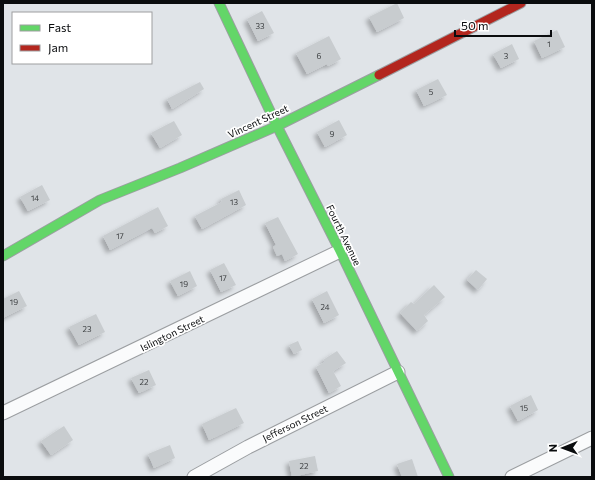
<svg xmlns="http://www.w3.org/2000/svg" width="595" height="480" viewBox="0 0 595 480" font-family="Commissioner,sans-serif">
<defs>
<filter id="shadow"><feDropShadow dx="-3.5" dy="3.5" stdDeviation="2" flood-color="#0004"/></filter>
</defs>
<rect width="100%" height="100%" fill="#e0e4e8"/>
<g fill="#c8cccf" filter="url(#shadow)">
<path d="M397 3 404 18 377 32 369 17Z"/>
<path d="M262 11 274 33 258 41 247 19Z"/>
<path d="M557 30 565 47 542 58 534 41Z"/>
<path d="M329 36 341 59 328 66 327 64 307 74 296 53Z"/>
<path d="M512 44 519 59 501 68 493 54Z"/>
<path d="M438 79 447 95 424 106 416 90Z"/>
<path d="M200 82 204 89 172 109 167 99Z"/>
<path d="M339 120 347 135 325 147 317 132Z"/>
<path d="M174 121 182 135 160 148 151 133Z"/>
<path d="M42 185 50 200 28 211 20 197Z"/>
<path d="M239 190 246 205 202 229 195 216 222 202 221 199Z"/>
<path d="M158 207 168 226 155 233 152 228 110 250 103 236Z"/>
<path d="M278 217 298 254 285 261 282 254 277 256 273 247 276 245 265 223Z"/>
<path d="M224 263 236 285 221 292 210 270Z"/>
<path d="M476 270 487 279 478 290 467 280Z"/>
<path d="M190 271 197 286 178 296 170 281Z"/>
<path d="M434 285 445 297 424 315 428 321 417 331 400 313 411 302 414 304Z"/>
<path d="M19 291 27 306 3 318V299Z"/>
<path d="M327 291 339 315 324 323 312 299Z"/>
<path d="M96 314 105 332 79 345 69 327Z"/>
<path d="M298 341 302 350 294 354 289 345Z"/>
<path d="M337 351 346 363 333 371 341 386 329 393 316 367 325 362 323 360Z"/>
<path d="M149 370 156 385 139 393 131 378Z"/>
<path d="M531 395 538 410 518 421 510 406Z"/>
<path d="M236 408 244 423 209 440 202 424Z"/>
<path d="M64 426 73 440 51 455 41 441Z"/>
<path d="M170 445 175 458 154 468 148 454Z"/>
<path d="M315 456 318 471 292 477 289 461Z"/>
<path d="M412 459 418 477H402L397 464Z"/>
</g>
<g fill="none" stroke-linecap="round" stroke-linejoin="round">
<defs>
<g id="street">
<path d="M3 413 340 251"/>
<path d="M194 477 248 447 398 372"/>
<path d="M512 477 592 438"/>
</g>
<g id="fast">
<path d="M219 3 277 126 340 251 449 477"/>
<path d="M3 256 100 200 180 168 277 126 379 75"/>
</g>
<path id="jam" d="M379 75 521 3"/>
</defs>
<use href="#street" stroke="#9b9ea1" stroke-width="15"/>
<use href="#fast" stroke="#9b9ea1" stroke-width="11"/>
<use href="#jam" stroke="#9b9ea1" stroke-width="11"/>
<use href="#street" stroke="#fafbfc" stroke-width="13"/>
<use href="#fast" stroke="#63d668" stroke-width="9"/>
<use href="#jam" stroke="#b3261e" stroke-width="9"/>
</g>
<g text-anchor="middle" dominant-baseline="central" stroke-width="3.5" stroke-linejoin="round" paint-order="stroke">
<g font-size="8" fill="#3a3d3f">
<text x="260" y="26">33</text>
<text x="549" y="44">1</text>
<text x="319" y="56">6</text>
<text x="506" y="56">3</text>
<text x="431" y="92">5</text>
<text x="332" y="134">9</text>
<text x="35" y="198">14</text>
<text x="234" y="202">13</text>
<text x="120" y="236">17</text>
<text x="223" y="278">17</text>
<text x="184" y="284">19</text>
<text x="14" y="302">19</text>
<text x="325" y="307">24</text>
<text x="87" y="329">23</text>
<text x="144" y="382">22</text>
<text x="524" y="408">15</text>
<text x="304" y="466">22</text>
</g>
<g font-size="10" fill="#0a0c0e" stroke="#fff">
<text transform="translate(258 121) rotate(-25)">Vincent Street</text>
<text transform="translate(344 235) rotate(64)">Fourth Avenue</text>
<text transform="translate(172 333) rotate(-26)">Islington Street</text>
<text transform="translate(295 423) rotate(-26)">Jefferson Street</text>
</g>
</g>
<rect width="595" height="480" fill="none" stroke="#0a0c0e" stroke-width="8"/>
<rect x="12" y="12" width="140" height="52" fill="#ffffff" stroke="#9d9e9f"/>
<rect x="20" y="25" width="20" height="6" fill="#63d668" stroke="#9d9e9f"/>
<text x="48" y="32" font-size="12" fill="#0a0c0e">Fast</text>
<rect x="20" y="45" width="20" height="6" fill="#b3261e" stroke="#9d9e9f"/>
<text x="48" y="52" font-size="12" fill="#0a0c0e">Jam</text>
<g transform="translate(563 448) rotate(269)" stroke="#ffffff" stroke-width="3" paint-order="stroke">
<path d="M0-3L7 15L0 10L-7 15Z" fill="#0a0c0e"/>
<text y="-6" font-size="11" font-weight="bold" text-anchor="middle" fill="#0a0c0e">N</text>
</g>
<path d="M455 30v6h96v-6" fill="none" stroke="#0a0c0e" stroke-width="2"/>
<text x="461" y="30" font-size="12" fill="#0a0c0e" stroke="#ffffff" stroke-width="3" paint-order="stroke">50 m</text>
</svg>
